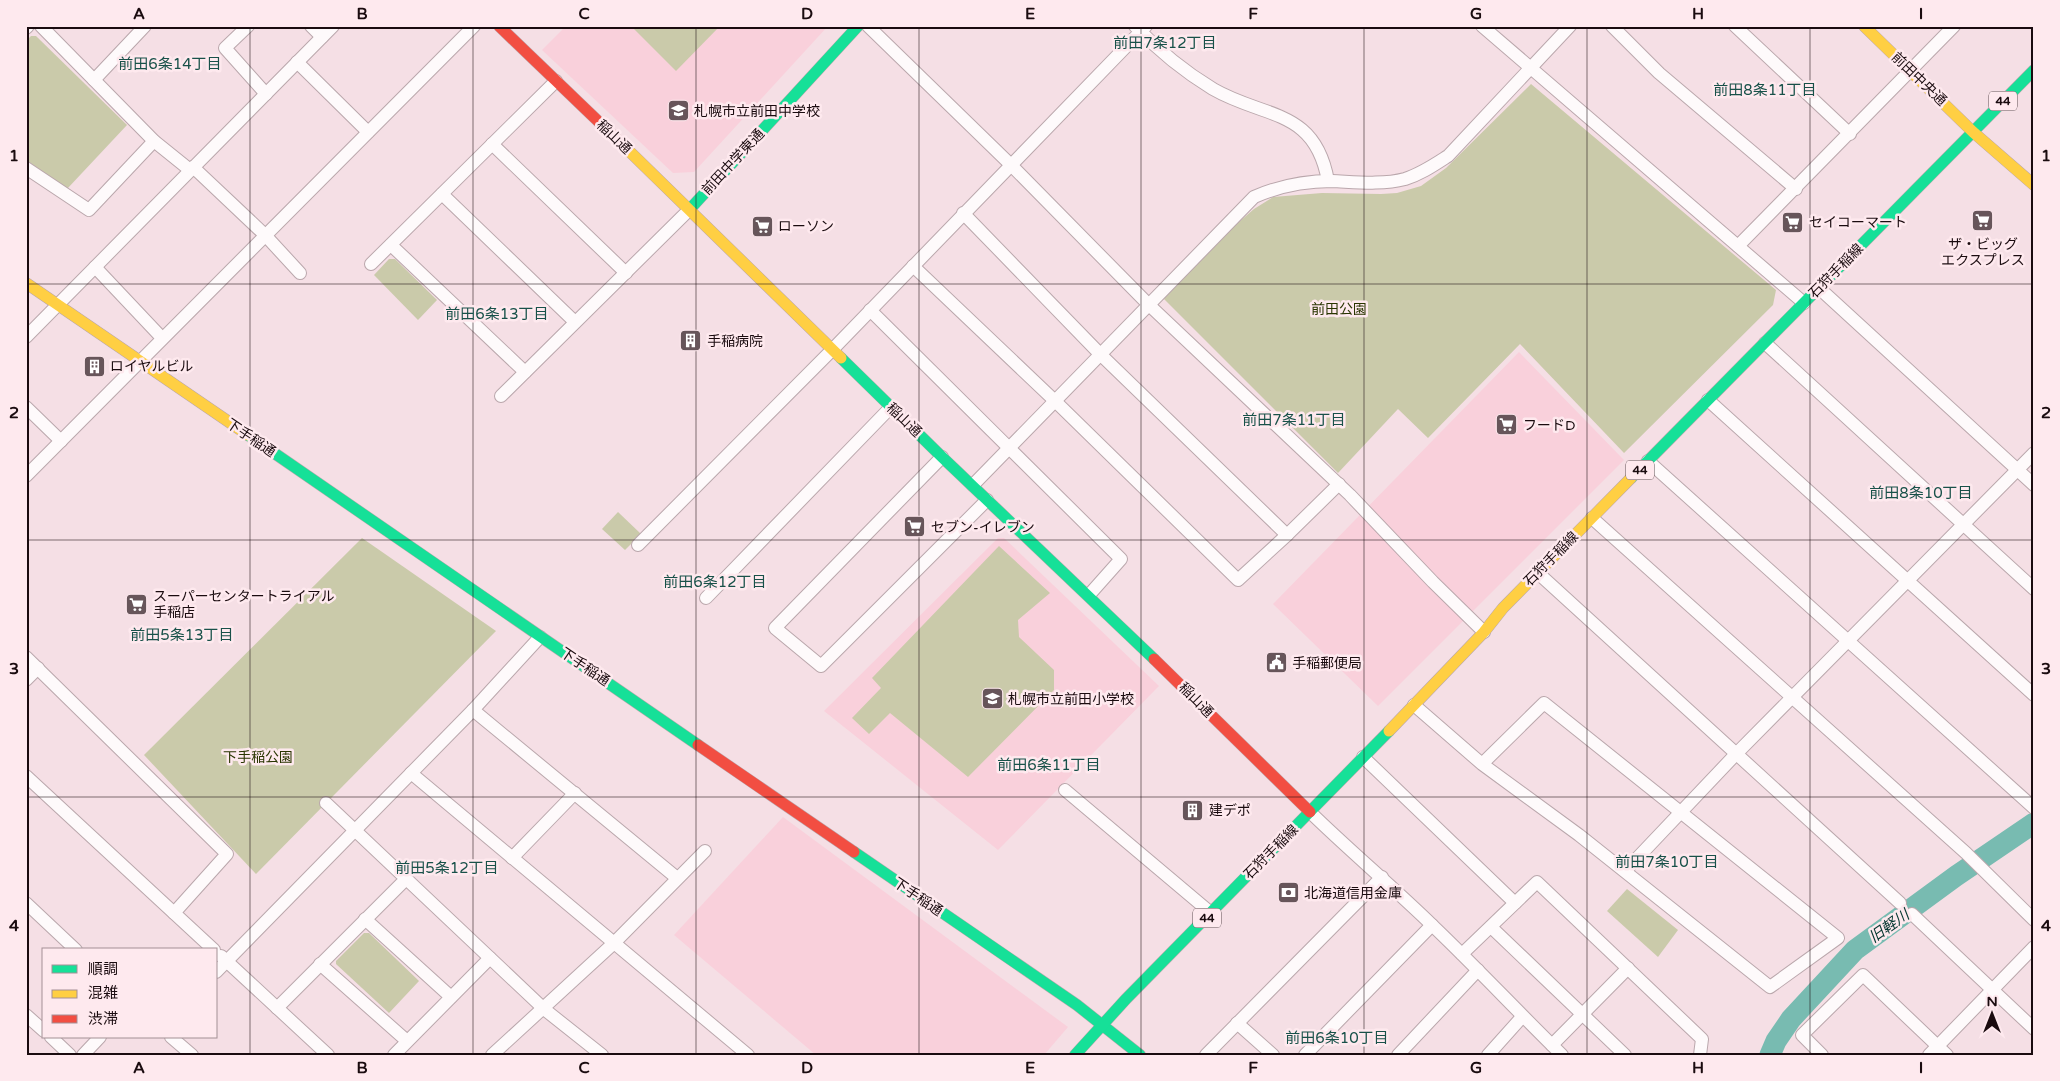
<svg xmlns="http://www.w3.org/2000/svg" width="2060" height="1081" viewBox="0 0 2060 1081" font-family="'Varela Round','Noto Sans JP',sans-serif">
<rect width="100%" height="100%" fill="#f5dfe5"/>
<g fill="#f9d0db">
<path d="M566 26H828L694 172 673 173 542 50Z"/>
<path d="M1519 352 1624 460 1378 706 1273 604Z"/>
<path d="M998 538H1004L1159 686 998 850 824 711Z"/>
<path d="M783 817 1068 1027 1044 1055H816L674 935Z"/>
</g>
<g fill="#cacaaa">
<path d="M631 26H720L676 71Z"/>
<path d="M31 36H36L127 125 67 189 26 160V41Z"/>
<path d="M1531 84 1776 290 1773 305 1624 453 1520 344 1428 438 1398 409 1338 473 1164 299 1170 289 1232 228 1254 209 1273 197 1322 193 1381 194 1397 193 1421 186 1446 168Z"/>
<path d="M389 259H395L437 300 418 320 374 275Z"/>
<path d="M618 512 641 534 625 550 602 529Z"/>
<path d="M362 538 496 631 256 874 144 755Z"/>
<path d="M999 546 1050 593 1018 620 1019 637 1054 670V690L968 777 890 713 869 734 852 718 881 688 872 678Z"/>
<path d="M1627 889 1678 930 1658 957 1607 911Z"/>
<path d="M364 933H369L419 981 389 1013 336 964V961Z"/>
</g>
<g fill="none" stroke-linecap="round" stroke-linejoin="round">
<path stroke="#78bbb1" stroke-width="21" d="M1770 1055 1776 1041 1791 1019 1855 950 1956 876 2034 823"/>
<defs>
<g id="street">
<path d="M41 26 154 141 190 170"/>
<path d="M248 26 225 48 266 94"/>
<path d="M311 26 322 37"/>
<path d="M868 26 1011 165 1148 304 1350 495 1433 582 1484 632"/>
<path d="M1135 26C1158 50 1185 72 1213 89 1265 119 1315 108 1328 181"/>
<path d="M1482 26 1804 303"/>
<path d="M1612 26 1659 73 1796 189"/>
<path d="M1735 26 1850 134"/>
<path d="M26 28 28 26"/>
<path d="M297 62 368 132"/>
<path d="M94 80 145 26"/>
<path d="M492 144 626 273"/>
<path d="M193 167 265 235 300 273"/>
<path d="M26 168 89 210 154 141"/>
<path d="M442 194 575 322"/>
<path d="M963 213 1100 354 1287 535 1339 484"/>
<path d="M391 245 525 372"/>
<path d="M1738 246 1954 26"/>
<path d="M371 264 556 81"/>
<path d="M913 266 1055 401 1238 580 1287 535"/>
<path d="M95 267 162 338"/>
<path d="M1819 288 2034 485"/>
<path d="M870 310 1121 559 1089 595"/>
<path d="M26 337 333 26"/>
<path d="M1765 343 2034 589"/>
<path d="M501 396 690 209"/>
<path d="M1708 400 2034 695"/>
<path d="M26 407 61 441"/>
<path d="M942 457 775 628 821 666 987 500"/>
<path d="M1648 461 2034 808"/>
<path d="M26 476 474 26"/>
<path d="M973 485 1254 197C1279 186 1305 181 1332 181 1356 182 1382 185 1405 179 1421 174 1434 165 1448 156L1570 26"/>
<path d="M1592 518 1966 853 2034 920"/>
<path d="M638 545 832 350 1146 26"/>
<path d="M1538 573 1900 903"/>
<path d="M706 598 891 407"/>
<path d="M26 657 227 854 174 913"/>
<path d="M26 680 38 668"/>
<path d="M1414 705 1482 764 1579 835 1770 987 1838 938 1544 703 1482 764"/>
<path d="M473 710 677 878"/>
<path d="M1363 757 1515 903"/>
<path d="M411 773 748 1055"/>
<path d="M26 776 214 950"/>
<path d="M1065 790 1211 913"/>
<path d="M326 803 544 1009 602 1055"/>
<path d="M1310 812C1350 851 1393 887 1433 926 1477 968 1518 1012 1562 1055"/>
<path d="M512 858 575 793"/>
<path d="M1625 871 1736 754 2034 453"/>
<path d="M26 903 76 950"/>
<path d="M1912 914 2034 1029"/>
<path d="M365 919 451 997"/>
<path d="M1491 927 1625 1055"/>
<path d="M1462 954 1537 882 1702 1039 1700 1055"/>
<path d="M221 956 328 1055"/>
<path d="M320 964 407 1041"/>
<path d="M216 972 473 710 540 637"/>
<path d="M277 1008 406 879"/>
<path d="M26 1015 44 1031"/>
<path d="M1237 1023 1273 1055"/>
<path d="M51 1037 70 1055"/>
<path d="M171 1037 192 1055"/>
<path d="M1552 1045 1628 968"/>
<path d="M83 1055 100 1037"/>
<path d="M394 1055 490 958"/>
<path d="M492 1055 614 943 705 851"/>
<path d="M1206 1055 1382 877"/>
<path d="M1305 1055 1432 925"/>
<path d="M1398 1055 1478 970"/>
<path d="M1488 1055 1522 1017"/>
<path d="M1822 1055 1802 1035 1863 975 1947 1055"/>
<path d="M1929 1055 2034 947"/>
</g>
<g id="fast">
<path d="M690 209 858 26"/>
<path d="M841 358 942 457 1154 659"/>
<path d="M248 435 698 745"/>
<path d="M1631 478 2034 70"/>
<path d="M854 852 1077 1005 1140 1055"/>
<path d="M1075 1055 1126 999 1389 731"/>
</g>
<g id="slow">
<path d="M1864 26 1973 132 2034 185"/>
<path d="M626 148 841 358"/>
<path d="M26 283 248 435"/>
<path d="M1389 731 1484 632 1503 608 1631 478"/>
</g>
<g id="jam">
<path d="M499 26 626 148"/>
<path d="M1154 659 1310 812"/>
<path d="M698 745 854 852"/>
</g>
</defs>
<use href="#street" stroke="#baa7ac" stroke-width="14"/>
<use href="#fast" stroke="#baa7ac" stroke-width="12"/>
<use href="#slow" stroke="#baa7ac" stroke-width="12"/>
<use href="#jam" stroke="#baa7ac" stroke-width="12"/>
<use href="#street" stroke="#fefafb" stroke-width="12"/>
<use href="#fast" stroke="#16e098" stroke-width="11"/>
<use href="#slow" stroke="#ffcf43" stroke-width="11"/>
<use href="#jam" stroke="#f24e42" stroke-width="11"/>
</g>
<path fill="none" stroke="#1a0b0f" stroke-width="1" stroke-opacity="0.55" d="M250 26V1055M473 26V1055M696 26V1055M919 26V1055M1141 26V1055M1364 26V1055M1587 26V1055M1810 26V1055M26 284H2034M26 540H2034M26 797H2034"/>
<defs>
<symbol id="school-square" viewBox="-11 -11 22 22"><rect x="-9" y="-9" width="18" height="18" rx="4" fill="#67555a" stroke="#fee9ee"/><path d="M0-5L7-2L0 1L-7-2ZM-4 1L0 2.5L4 1V4Q0 6-4 4Z" fill="#fff"/></symbol>
<symbol id="supermarket-square" viewBox="-11 -11 22 22"><rect x="-9" y="-9" width="18" height="18" rx="4" fill="#67555a" stroke="#fee9ee"/><path d="M-6-5.5h2.5l.6 2H6L4.5 2H-2.5L-4.4-4H-6ZM-1.5 3.2a1.3 1.3 0 1 0 .1 0ZM3 3.2a1.3 1.3 0 1 0 .1 0Z" fill="#fff"/></symbol>
<symbol id="building-square" viewBox="-11 -11 22 22"><rect x="-9" y="-9" width="18" height="18" rx="4" fill="#67555a" stroke="#fee9ee"/><path d="M-4-6H4V6H1V3H-1V6H-4ZM-2.5-4.3h1.7v1.8h-1.7ZM.8-4.3h1.7v1.8H.8ZM-2.5-1h1.7V.8h-1.7ZM.8-1h1.7V.8H.8Z" fill="#fff"/></symbol>
<symbol id="civic-square" viewBox="-11 -11 22 22"><rect x="-9" y="-9" width="18" height="18" rx="4" fill="#67555a" stroke="#fee9ee"/><path d="M-.6-6.5H3V-4.5H.6V-3L4-1V1h2V6H-6V1h2V-1L-.6-3ZM-1.2 2.5V6h2.4V2.5Z" fill="#fff"/></symbol>
<symbol id="bank-square" viewBox="-11 -11 22 22"><rect x="-9" y="-9" width="18" height="18" rx="4" fill="#67555a" stroke="#fee9ee"/><path d="M-6-4H6V4H-6ZM0-2.3a2.3 2.3 0 1 0 0 4.6a2.3 2.3 0 1 0 0-4.6Z" fill="#fff"/></symbol>
</defs>
<g fill-rule="evenodd">
<use href="#school-square" x="666" y="98" width="25" height="25"/>
<use href="#supermarket-square" x="1970" y="208" width="25" height="25"/>
<use href="#supermarket-square" x="1780" y="210" width="25" height="25"/>
<use href="#supermarket-square" x="750" y="214" width="25" height="25"/>
<use href="#building-square" x="678" y="328" width="25" height="25"/>
<use href="#building-square" x="82" y="354" width="25" height="25"/>
<use href="#supermarket-square" x="1494" y="412" width="25" height="25"/>
<use href="#supermarket-square" x="902" y="514" width="25" height="25"/>
<use href="#supermarket-square" x="124" y="592" width="25" height="25"/>
<use href="#civic-square" x="1264" y="650" width="25" height="25"/>
<use href="#school-square" x="980" y="686" width="25" height="25"/>
<use href="#building-square" x="1180" y="798" width="25" height="25"/>
<use href="#bank-square" x="1276" y="880" width="25" height="25"/>
</g>
<g text-anchor="middle" dominant-baseline="central" stroke-width="5" stroke-linejoin="round" paint-order="stroke">
<g fill="#fee9ee" stroke="#5e4e52" stroke-width="1">
<rect x="1989" y="91.5" width="28" height="19" rx="4"/>
<rect x="1626" y="460.5" width="28" height="19" rx="4"/>
<rect x="1193" y="908.5" width="28" height="19" rx="4"/>
</g>
<g font-size="12" font-weight="bold" fill="#1a0b0f">
<text x="2003" y="101">44</text>
<text x="1640" y="470">44</text>
<text x="1207" y="918">44</text>
</g>
<g font-size="14" fill="#1a0b0f" stroke="#fee9ee">
<text transform="translate(1919 79) rotate(44)">前田中央通</text>
<text transform="translate(614 137) rotate(44)">稲山通</text>
<text transform="translate(733 162) rotate(-47)">前田中学東通</text>
<text transform="translate(1836 271) rotate(-45)">石狩手稲線</text>
<text transform="translate(904 420) rotate(44)">稲山通</text>
<text transform="translate(251 438) rotate(34)">下手稲通</text>
<text transform="translate(1551 559) rotate(-45)">石狩手稲線</text>
<text transform="translate(585 667) rotate(34)">下手稲通</text>
<text transform="translate(1196 700) rotate(45)">稲山通</text>
<text transform="translate(1271 852) rotate(-45)">石狩手稲線</text>
<text transform="translate(918 897) rotate(34)">下手稲通</text>
</g>
<g font-size="14" fill="#1a0b0f" stroke="#fee9ee" text-anchor="start">
<text x="694" y="111">札幌市立前田中学校</text>
<text x="1809" y="222">セイコーマート</text>
<text x="778" y="226">ローソン</text>
<text x="1983" y="244" text-anchor="middle">ザ・ビッグ<tspan x="1983" dy="16">エクスプレス</tspan></text>
<text x="707" y="341">手稲病院</text>
<text x="110" y="366">ロイヤルビル</text>
<text x="1523" y="425">フードD</text>
<text x="931" y="527">セブン-イレブン</text>
<text x="153" y="596">スーパーセンタートライアル<tspan x="153" dy="16">手稲店</tspan></text>
<text x="1292" y="663">手稲郵便局</text>
<text x="1008" y="699">札幌市立前田小学校</text>
<text x="1209" y="810">建デポ</text>
<text x="1304" y="893">北海道信用金庫</text>
</g>
<g font-size="14" fill="#293500" stroke="#fee9ee">
<text x="1339" y="309">前田公園</text>
<text x="258" y="757">下手稲公園</text>
</g>
<g font-size="15" fill="#185149" stroke="#fee9ee">
<text x="1165" y="43">前田7条12丁目</text>
<text x="170" y="64">前田6条14丁目</text>
<text x="1765" y="90">前田8条11丁目</text>
<text x="497" y="314">前田6条13丁目</text>
<text x="1294" y="420">前田7条11丁目</text>
<text x="1921" y="493">前田8条10丁目</text>
<text x="715" y="582">前田6条12丁目</text>
<text x="182" y="635">前田5条13丁目</text>
<text x="1049" y="765">前田6条11丁目</text>
<text x="1667" y="862">前田7条10丁目</text>
<text x="447" y="868">前田5条12丁目</text>
<text x="1337" y="1038">前田6条10丁目</text>
</g>
<g font-size="15" font-style="italic" fill="#053731" stroke="#fee9ee">
<text transform="translate(1889 926) rotate(-35)">旧軽川</text>
</g>
</g>
<rect width="2060" height="1081" fill="none" stroke="#fee9ee" stroke-width="55"/>
<rect x="42" y="948" width="175" height="90" fill="#fee9ee" stroke="#a39095"/>
<rect x="52" y="965" width="25" height="8" fill="#16e098" stroke="#a39095"/>
<text x="88" y="974" font-size="15" fill="#1a0b0f">順調</text>
<rect x="52" y="990" width="25" height="8" fill="#ffcf43" stroke="#a39095"/>
<text x="88" y="998" font-size="15" fill="#1a0b0f">混雑</text>
<rect x="52" y="1015" width="25" height="8" fill="#f24e42" stroke="#a39095"/>
<text x="88" y="1024" font-size="15" fill="#1a0b0f">渋滞</text>
<g transform="translate(1992 1014)" stroke="#fee9ee" stroke-width="4" paint-order="stroke">
<path d="M0-4L9 19L0 12L-9 19Z" fill="#1a0b0f"/>
<text y="-8" font-size="14" font-weight="bold" text-anchor="middle" fill="#1a0b0f">N</text>
</g>
<rect x="28" y="28" width="2004" height="1026" fill="none" stroke="#1a0b0f" stroke-width="2"/>
<g font-size="16" text-anchor="middle" font-weight="bold" fill="#1a0b0f">
<text x="139" y="19">A</text>
<text x="362" y="19">B</text>
<text x="584" y="19">C</text>
<text x="807" y="19">D</text>
<text x="1030" y="19">E</text>
<text x="1253" y="19">F</text>
<text x="1476" y="19">G</text>
<text x="1698" y="19">H</text>
<text x="1921" y="19">I</text>
<text x="14" y="161">1</text>
<text x="2046" y="161">1</text>
<text x="14" y="418">2</text>
<text x="2046" y="418">2</text>
<text x="14" y="674">3</text>
<text x="2046" y="674">3</text>
<text x="14" y="931">4</text>
<text x="2046" y="931">4</text>
<text x="139" y="1073">A</text>
<text x="362" y="1073">B</text>
<text x="584" y="1073">C</text>
<text x="807" y="1073">D</text>
<text x="1030" y="1073">E</text>
<text x="1253" y="1073">F</text>
<text x="1476" y="1073">G</text>
<text x="1698" y="1073">H</text>
<text x="1921" y="1073">I</text>
</g>
</svg>
